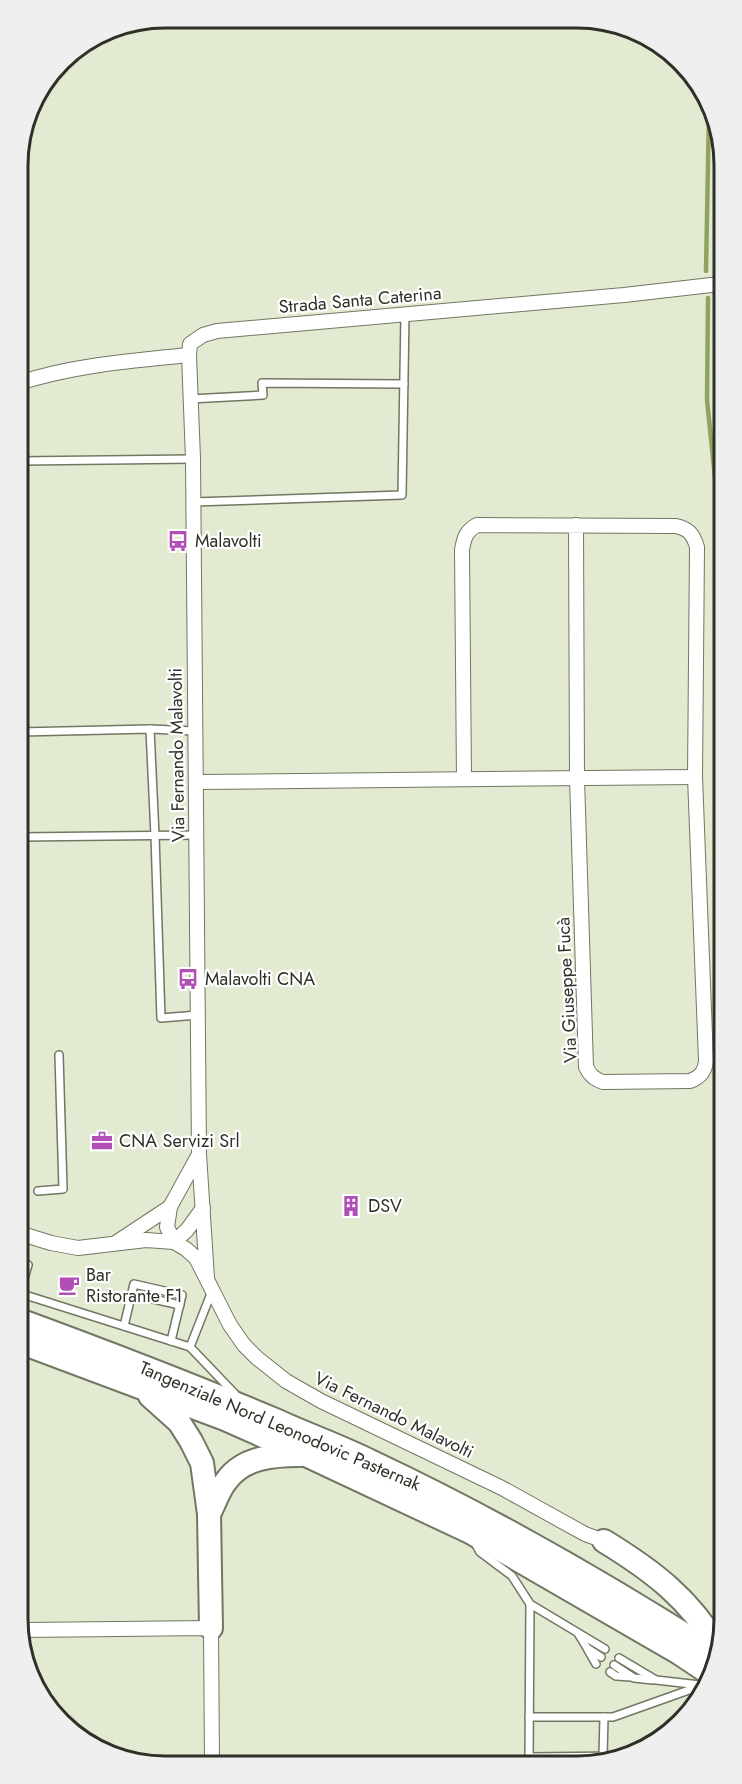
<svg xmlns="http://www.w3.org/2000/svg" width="742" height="1784" viewBox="0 0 742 1784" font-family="Jost,sans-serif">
<rect width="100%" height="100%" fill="#e3ead2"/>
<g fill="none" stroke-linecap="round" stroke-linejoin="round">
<g stroke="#92a35f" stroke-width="4.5">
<path d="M706 271 709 110"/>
<path d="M708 298 707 400 720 526"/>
<path d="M720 564 719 856 720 1067 722 1090"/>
</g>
<defs>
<g id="service">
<path d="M190 399 263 395 262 383 404 384"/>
<path d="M19 461 193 459"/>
<path d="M193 502 402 495 405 314"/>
<path d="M150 729 155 836 161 1018 198 1015"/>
<path d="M20 732 150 729 195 731"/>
<path d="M20 837 196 835"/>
<path d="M38 1191 63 1189 59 1055"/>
<path d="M22 1262 28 1265 22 1285"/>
<path d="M22 1294 190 1347 235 1394"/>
<path d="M131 1294 180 1305"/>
<path d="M124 1326 134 1284 182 1295 171 1341"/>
<path d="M190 1347 212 1291"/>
<path d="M475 1543 480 1552 512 1576 530 1604 605 1649"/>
<path d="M579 1635 587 1648 601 1657"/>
<path d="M588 1650 596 1664"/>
<path d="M619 1658 656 1680 700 1685"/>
<path d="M614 1665 634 1678 653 1680"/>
<path d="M610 1672 616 1676 631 1677"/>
<path d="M529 1717H613L703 1685"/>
<path d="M603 1756 604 1717"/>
<path d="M529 1757 623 1756"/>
<path d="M529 1761 530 1604"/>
</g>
<g id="minor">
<path d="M19 383C74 365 131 361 189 355"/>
<path d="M464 779 462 550C464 538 466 531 477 525L676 526C689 529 693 534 697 547L695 777 706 1061C705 1071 701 1077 690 1081L603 1082C594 1079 590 1075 586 1067L577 778 576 525"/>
<path d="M196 782 695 777"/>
<path d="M170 1207 167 1227 174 1242 186 1249 196 1258 230 1325 244 1345 257 1358 286 1381 321 1401 502 1488 585 1534 604 1541"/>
<path d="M22 1234 51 1243 78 1248 146 1240 174 1242"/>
<path d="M117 1242 170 1207 198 1156"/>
<path d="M174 1242 187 1230 203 1208"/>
<path d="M207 1278 199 1154 193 459 189 355 190 344 203 335 217 331 624 295 720 284"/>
<path d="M23 1630 211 1628 212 1763"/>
</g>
<g id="trunk">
<path d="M22 1321C109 1353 195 1386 280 1422 311 1436 342 1447 372 1462 491 1518 606 1584 717 1655"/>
<path d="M22 1343 225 1419 306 1455 470 1532 679 1653 712 1675"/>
<path d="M150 1396 179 1422 191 1441 202 1463 209 1514 211 1628"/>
<path d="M209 1514C215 1503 219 1489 227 1480 244 1457 274 1455 300 1455"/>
<path d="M604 1541C653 1571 690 1599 719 1649"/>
</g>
</defs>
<use href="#service" stroke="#717762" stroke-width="10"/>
<use href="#minor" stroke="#717762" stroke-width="16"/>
<use href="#trunk" stroke="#717762" stroke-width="26"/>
<use href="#service" stroke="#fff" stroke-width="7"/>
<use href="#minor" stroke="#fff" stroke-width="14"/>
<use href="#trunk" stroke="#fff" stroke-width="22"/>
</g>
<defs>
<symbol id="bus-bare" viewBox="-9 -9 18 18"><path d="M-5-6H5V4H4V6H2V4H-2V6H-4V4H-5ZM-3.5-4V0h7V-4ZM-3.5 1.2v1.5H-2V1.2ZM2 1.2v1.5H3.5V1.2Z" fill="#b14fb7" stroke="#fff" stroke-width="2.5" paint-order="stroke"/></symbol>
<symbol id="office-bare" viewBox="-9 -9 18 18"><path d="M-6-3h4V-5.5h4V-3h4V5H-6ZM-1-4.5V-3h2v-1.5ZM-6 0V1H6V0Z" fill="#b14fb7" stroke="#fff" stroke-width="2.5" paint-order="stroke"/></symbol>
<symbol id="building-bare" viewBox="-9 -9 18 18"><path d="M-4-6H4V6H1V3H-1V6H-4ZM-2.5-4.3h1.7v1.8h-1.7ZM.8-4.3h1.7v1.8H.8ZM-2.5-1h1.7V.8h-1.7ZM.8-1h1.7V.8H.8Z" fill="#b14fb7" stroke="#fff" stroke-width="2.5" paint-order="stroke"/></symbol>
<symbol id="cafe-bare" viewBox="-9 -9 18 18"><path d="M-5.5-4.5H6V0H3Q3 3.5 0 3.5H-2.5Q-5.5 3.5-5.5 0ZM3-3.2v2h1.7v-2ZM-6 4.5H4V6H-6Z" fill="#b14fb7" stroke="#fff" stroke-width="2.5" paint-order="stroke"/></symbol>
</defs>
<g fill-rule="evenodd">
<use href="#bus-bare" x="163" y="526" width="30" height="30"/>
<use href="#bus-bare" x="173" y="964" width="30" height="30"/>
<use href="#office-bare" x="87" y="1126" width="30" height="30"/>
<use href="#building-bare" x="336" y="1191" width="30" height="30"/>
<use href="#cafe-bare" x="54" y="1270" width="30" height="30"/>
</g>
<g text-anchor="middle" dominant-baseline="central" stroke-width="4.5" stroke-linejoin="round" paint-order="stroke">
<g font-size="18" fill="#2f3128" stroke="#fff">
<text transform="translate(360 300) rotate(-5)">Strada Santa Caterina</text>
<text transform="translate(177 755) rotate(-91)">Via Fernando Malavolti</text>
<text transform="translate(567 990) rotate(-93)">Via Giuseppe Fucà</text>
<text transform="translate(394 1415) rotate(26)">Via Fernando Malavolti</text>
<text transform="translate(280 1426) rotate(23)">Tangenziale Nord Leonodovic Pasternak</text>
</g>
<g font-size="18" fill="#2f3128" stroke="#fff" text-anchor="start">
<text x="195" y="541">Malavolti</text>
<text x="205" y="979">Malavolti CNA</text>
<text x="119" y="1141">CNA Servizi Srl</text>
<text x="368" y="1206">DSV</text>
<text x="86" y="1275">Bar<tspan x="86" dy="21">Ristorante F1</tspan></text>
</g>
</g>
<path d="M0 0H742V1784H0ZM165 28H577A137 137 0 0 1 714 165V1619A137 137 0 0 1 577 1756H165A137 137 0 0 1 28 1619V165A137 137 0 0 1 165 28Z" fill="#eeefee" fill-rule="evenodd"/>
<path fill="none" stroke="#2f3128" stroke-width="3" d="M165 28H577A137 137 0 0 1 714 165V1619A137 137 0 0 1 577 1756H165A137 137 0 0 1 28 1619V165A137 137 0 0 1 165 28Z"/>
</svg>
